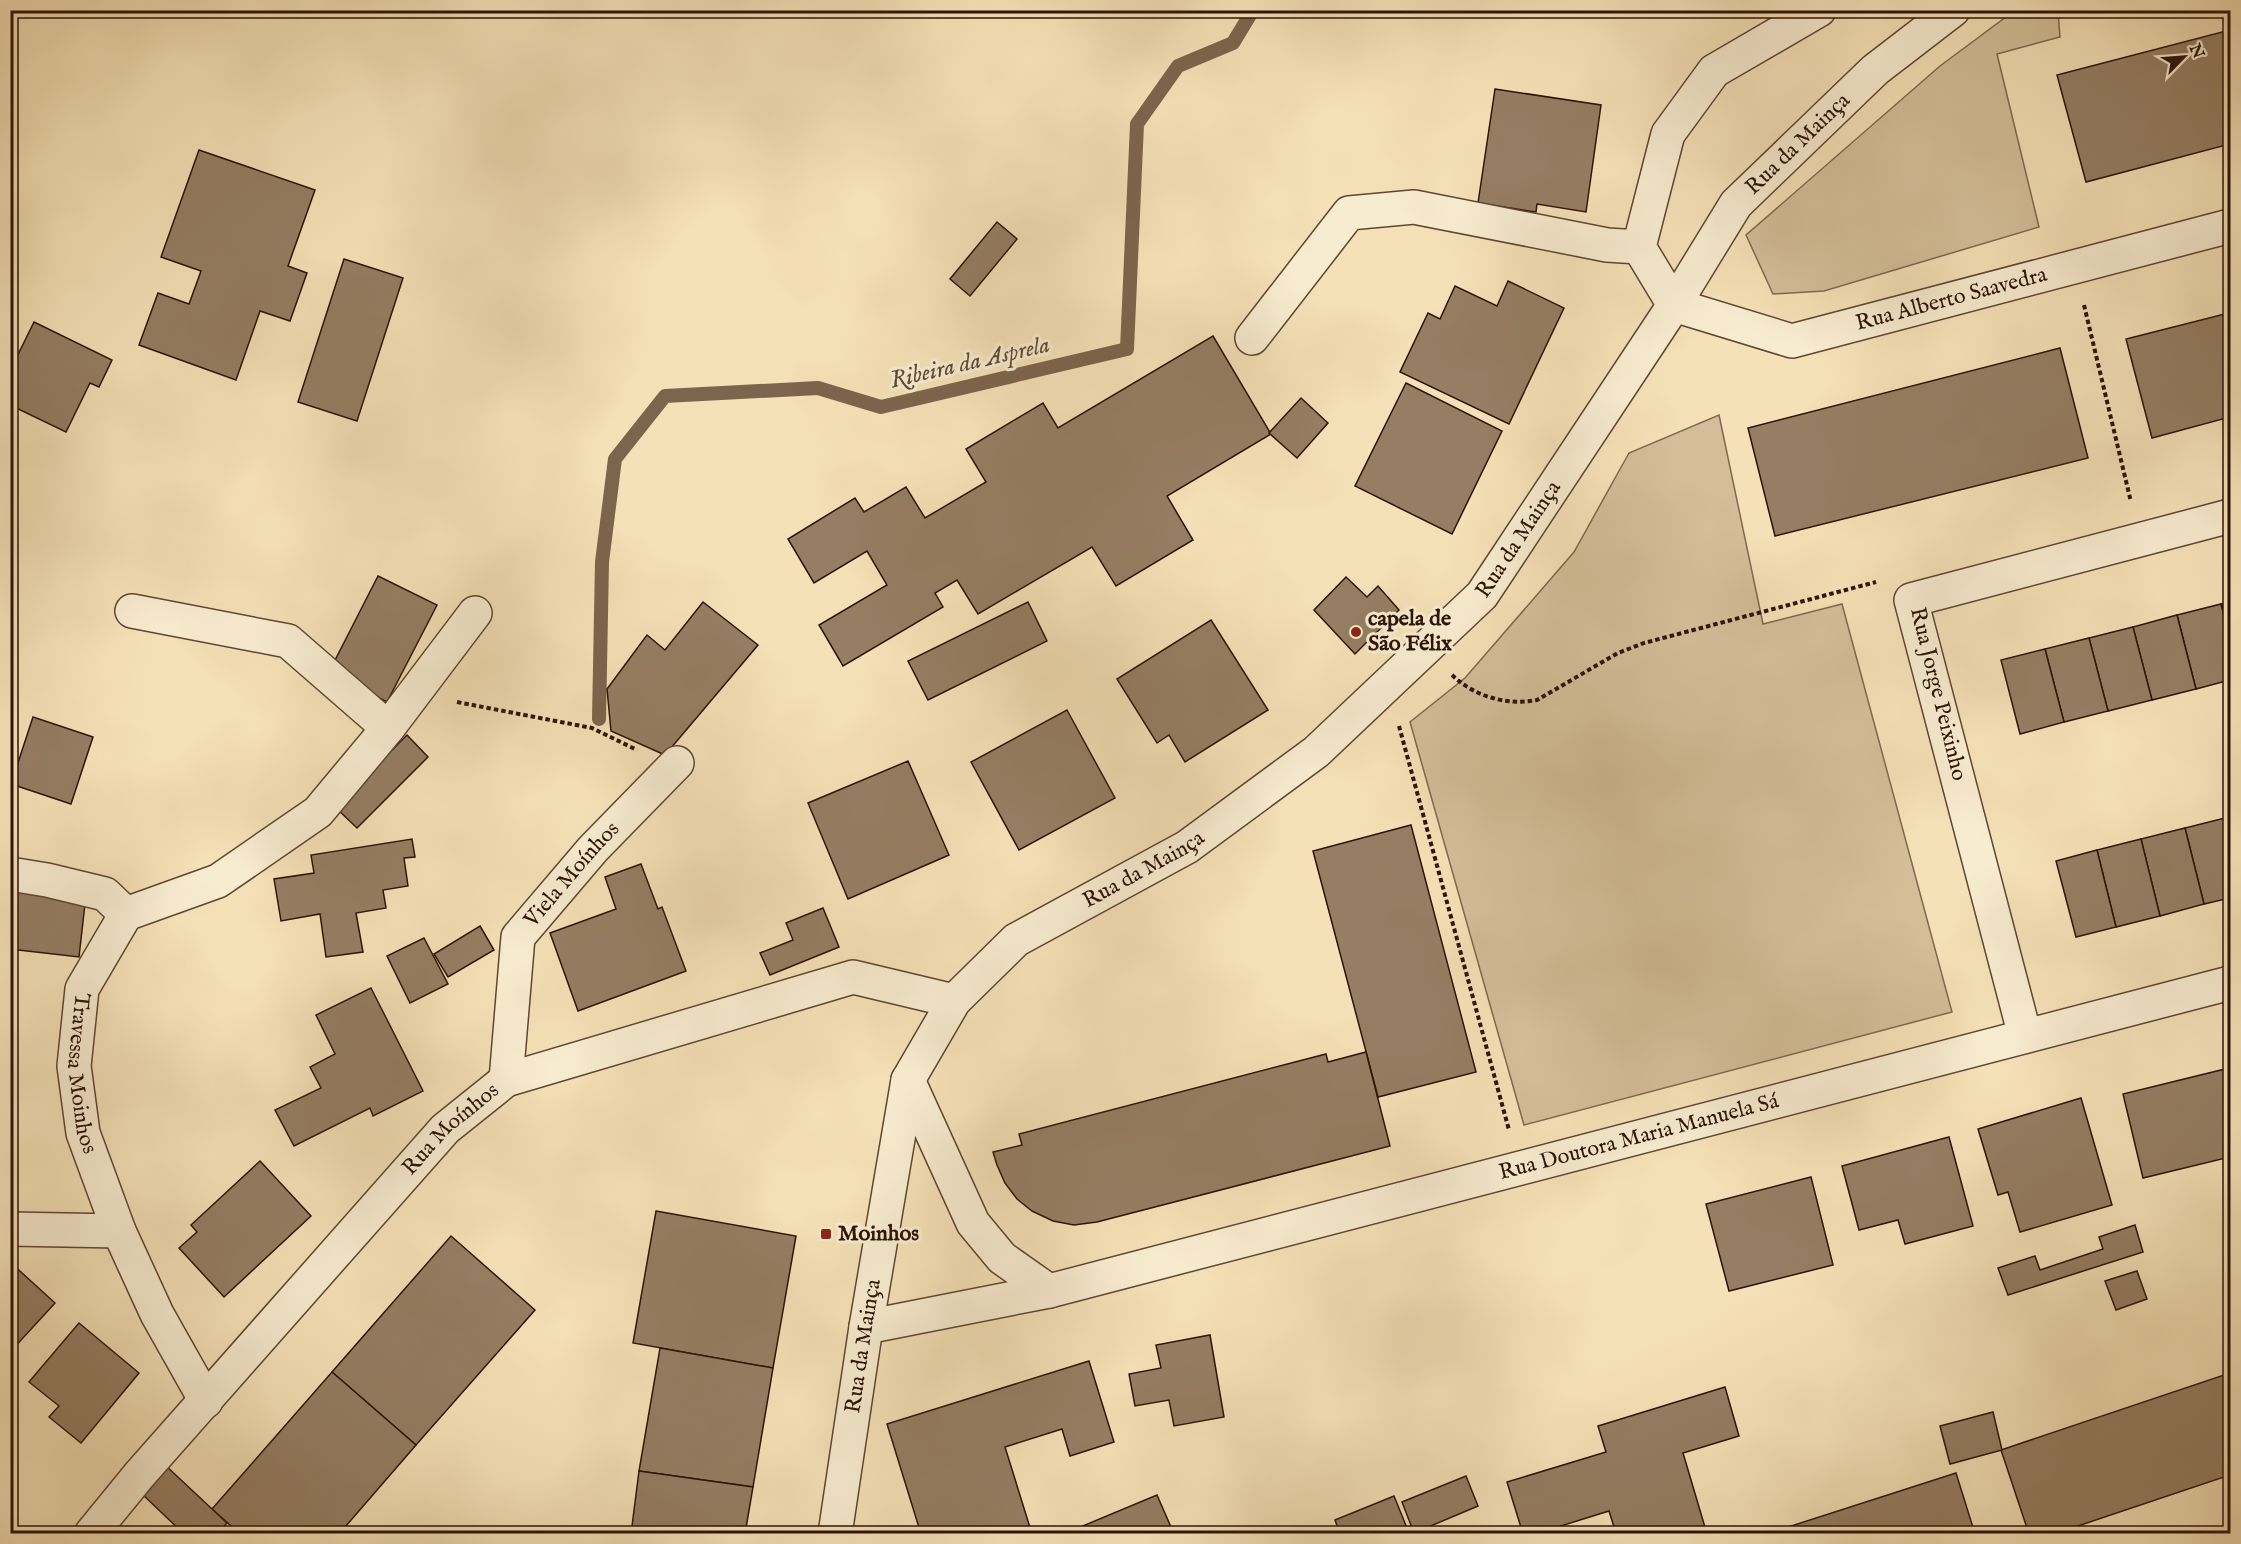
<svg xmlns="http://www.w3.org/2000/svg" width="2241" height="1544" viewBox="0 0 2241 1544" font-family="'IM FELL English',serif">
<rect width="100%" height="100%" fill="#f5e1b7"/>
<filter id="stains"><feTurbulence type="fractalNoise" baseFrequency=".00333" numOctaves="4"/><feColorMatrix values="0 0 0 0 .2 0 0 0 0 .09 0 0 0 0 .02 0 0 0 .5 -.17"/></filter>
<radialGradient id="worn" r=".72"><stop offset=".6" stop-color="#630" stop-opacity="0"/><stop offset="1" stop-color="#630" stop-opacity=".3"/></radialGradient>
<g fill="#d3be99" stroke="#806850" stroke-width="1.5">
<path d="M2014 11H2058L2060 37 1997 54 2039 227 1824 291 1773 294 1746 235 1940 66Z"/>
<path d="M1719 415 1763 624 1842 604 1952 1012 1524 1125 1410 722 1465 678 1574 552 1629 453Z"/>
</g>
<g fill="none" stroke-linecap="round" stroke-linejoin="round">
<path stroke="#7c654d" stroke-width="14" d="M599 719 602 562 615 459 665 396 818 388 881 407 1127 349 1137 124 1178 66 1233 43 1253 10"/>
</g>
<g fill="#957e63" stroke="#2c1307" stroke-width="1.5">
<path d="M2230 30V144L2086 182 2057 75Z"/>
<path d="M1495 89 1601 105 1586 212 1537 204 1536 212 1478 203Z"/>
<path d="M199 150 315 190 288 266 307 273 290 321 260 311 236 380 139 345 158 293 189 304 201 271 161 257Z"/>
<path d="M997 222 1017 239 970 296 950 279Z"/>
<path d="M344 259 403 278 357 421 298 402Z"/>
<path d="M1508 281 1564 308 1509 424 1400 372 1428 313 1440 319 1455 286 1497 306Z"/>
<path d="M2230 312V335L2225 314Z"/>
<path d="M2225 314 2230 335V417L2152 438 2126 339Z"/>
<path d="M34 322 112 360 99 387 90 383 66 432 10 405V371Z"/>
<path d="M1213 336 1271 434 1167 496 1193 540 1116 586 1092 547 978 614 957 580 935 593 943 607 843 666 819 625 887 585 867 551 814 583 788 539 855 498 864 512 906 487 925 518 986 482 966 449 1043 403 1058 428Z"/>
<path d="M2060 348 2088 458 1775 536 1748 428Z"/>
<path d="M1406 383 1502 431 1452 534 1355 486Z"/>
<path d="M1301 398 1328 423 1297 458 1269 433Z"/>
<path d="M378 576 437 605 387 702 329 672Z"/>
<path d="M1346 577 1367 597 1378 586 1399 610 1355 654 1314 610Z"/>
<path d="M703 602 758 645 665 755 611 731 607 689 647 635 665 650Z"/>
<path d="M1028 602 1047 641 928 700 908 661Z"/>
<path d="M2230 602V639L2221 604Z"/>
<path d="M2221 604 2230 639V680L2196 689 2177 615Z"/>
<path d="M2177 615 2196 689 2152 700 2133 627Z"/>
<path d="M1211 620 1268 710 1185 762 1169 735 1157 743 1117 679Z"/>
<path d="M2133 627 2152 700 2108 711 2089 638Z"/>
<path d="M2089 638 2108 711 2064 722 2045 649Z"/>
<path d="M2045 649 2064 722 2020 734 2001 660Z"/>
<path d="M1067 710 1115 798 1019 850 971 762Z"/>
<path d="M33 717 93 737 71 804 11 784Z"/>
<path d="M407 735 428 757 357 828 335 807Z"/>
<path d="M908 761 949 855 848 899 808 803Z"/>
<path d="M2229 817 2230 898 2204 904 2185 828Z"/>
<path d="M1411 825 1476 1072 1378 1097 1313 851Z"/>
<path d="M2185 828 2204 904 2160 916 2141 839Z"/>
<path d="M412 839 415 857 404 858 408 886 383 890 386 908 356 913 363 952 326 957 320 914 281 921 274 879 314 873 311 855Z"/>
<path d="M2141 839 2160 916 2116 927 2097 850Z"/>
<path d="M2097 850 2116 927 2076 937 2056 861Z"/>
<path d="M641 864 658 909 662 907 686 971 578 1011 550 933 616 909 605 877Z"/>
<path d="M10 885 86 895 79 957 10 949Z"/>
<path d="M823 908 839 947 770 975 760 953 793 940 786 923Z"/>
<path d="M480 926 494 950 448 977 434 954Z"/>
<path d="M424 938 448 984 410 1003 387 956Z"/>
<path d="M371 988 423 1091 373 1116 370 1108 294 1146 275 1110 321 1088 310 1067 335 1054 316 1015Z"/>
<path d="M1366 1052 1390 1146 1097 1222 1074 1225 1053 1221 1032 1211 1017 1199 1005 1183 997 1165 993 1152 1022 1145 1019 1134 1326 1054 1328 1062Z"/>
<path d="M2225 1069 2230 1094V1157L2143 1178 2123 1094Z"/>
<path d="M2081 1098 2112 1205 2020 1232 2008 1192 1998 1195 1978 1129Z"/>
<path d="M1949 1137 1973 1226 1905 1244 1898 1220 1859 1230 1842 1166Z"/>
<path d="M260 1161 311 1216 224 1297 179 1248 197 1232 191 1225Z"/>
<path d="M1811 1177 1833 1265 1729 1291 1706 1204Z"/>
<path d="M656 1211 796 1236 773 1368 633 1343Z"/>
<path d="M2135 1225 2143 1252 2008 1295 1998 1268 2035 1256 2040 1270 2103 1249 2099 1237Z"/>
<path d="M451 1236 535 1310 416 1445 332 1372Z"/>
<path d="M10 1262 55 1303 10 1352Z"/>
<path d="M2137 1271 2147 1299 2116 1310 2105 1281Z"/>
<path d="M79 1323 139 1373 81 1443 49 1417 59 1406 29 1382Z"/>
<path d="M1210 1335 1224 1417 1174 1426 1169 1400 1135 1406 1129 1374 1161 1368 1156 1345Z"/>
<path d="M660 1348 773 1368 753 1487 639 1471Z"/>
<path d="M1089 1361 1114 1442 1070 1456 1062 1429 1005 1447 1032 1534H921L887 1424Z"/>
<path d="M332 1372 416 1445 339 1534H240L212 1509Z"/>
<path d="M2230 1373V1475L2054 1534H2029L2001 1450Z"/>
<path d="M1725 1387 1739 1436 1683 1453 1707 1534H1602L1615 1530 1609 1511 1535 1534H1523L1507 1482 1606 1452 1598 1426Z"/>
<path d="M1993 1412 2002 1450 1950 1464 1940 1426Z"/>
<path d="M164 1464 227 1523 217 1534H184L141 1493Z"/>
<path d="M639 1471 753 1487 745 1534H631Z"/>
<path d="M1956 1473 1975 1534H1786L1785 1528Z"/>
<path d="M1466 1476 1478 1506 1414 1533 1402 1502Z"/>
<path d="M1157 1495 1174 1534 1066 1533Z"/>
<path d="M1394 1496 1409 1533 1340 1534 1335 1520Z"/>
</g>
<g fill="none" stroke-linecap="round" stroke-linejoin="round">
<defs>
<g id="minor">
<path id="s1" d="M1819 10 1714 71 1668 134 1639 247 1674 305 1792 341 2230 226"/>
<path d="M1252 338 1349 213 1414 207 1607 245 1639 247"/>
<path id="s2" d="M132 611 288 641 388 728 318 812 218 881 126 914 82 989 74 1066 83 1133 119 1231 157 1314 206 1401"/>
<path d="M388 728 475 613"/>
<path d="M10 874 47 880 105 894 126 914"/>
<path d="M2025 1036 1911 600 2230 516"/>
<path id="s3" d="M506 1080 518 937 593 849 677 763"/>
<path d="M908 1080 973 1223 1002 1258 1049 1291"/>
<path d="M10 1229 119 1231"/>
<path id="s4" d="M866 1327 1049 1291 2230 983"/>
<path id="s5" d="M91 1534 140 1474 445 1129 506 1080 853 977 954 1001"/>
<path id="s6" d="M835 1534 866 1327 908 1080 954 1001 1016 940 1187 847 1316 752 1482 595 1674 305 1736 204 1875 70 1953 10"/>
</g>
</defs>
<use href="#minor" stroke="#5e4633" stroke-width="36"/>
<g stroke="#2c1307" stroke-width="4" stroke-dasharray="4.5 3" stroke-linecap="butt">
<path d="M2084 305 2131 502"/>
<path d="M1452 675C1474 696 1506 706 1537 700L1618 653 1644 643 1876 582"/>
<path d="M457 702 592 728 637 750"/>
<path d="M1399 726 1509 1130"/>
</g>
<use href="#minor" stroke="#f8ecd0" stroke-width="33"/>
</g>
<g fill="#8f2418" stroke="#f8ecd0" stroke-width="2">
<circle cx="1356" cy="632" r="6"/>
<rect x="820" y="1228" width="12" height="12" rx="3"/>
</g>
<g text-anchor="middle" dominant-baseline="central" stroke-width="6" stroke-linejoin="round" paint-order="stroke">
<g font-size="22" fill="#2c1307" stroke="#f8ecd0">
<text stroke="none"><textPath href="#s6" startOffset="1774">Rua da Mainça</textPath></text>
<text stroke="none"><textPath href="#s1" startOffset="672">Rua Alberto Saavedra</textPath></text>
<text stroke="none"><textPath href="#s6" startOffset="1288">Rua da Mainça</textPath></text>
<text transform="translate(1938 694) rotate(76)">Rua Jorge Peixinho</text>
<text stroke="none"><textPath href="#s6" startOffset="784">Rua da Mainça</textPath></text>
<text stroke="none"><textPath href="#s3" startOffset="226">Viela Moínhos</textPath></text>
<text stroke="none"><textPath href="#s2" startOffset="792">Travessa Moinhos</textPath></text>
<text stroke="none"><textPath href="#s5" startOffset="542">Rua Moínhos</textPath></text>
<text stroke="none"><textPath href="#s4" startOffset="796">Rua Doutora Maria Manuela Sá</textPath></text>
<text stroke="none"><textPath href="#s6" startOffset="190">Rua da Mainça</textPath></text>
</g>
<g font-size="22" font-weight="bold" fill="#2c1307" stroke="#f8ecd0" text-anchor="start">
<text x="1368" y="619">capela de<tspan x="1368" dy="25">São Félix</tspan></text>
<text x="838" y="1234">Moinhos</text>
</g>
<g font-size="24" font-style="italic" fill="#614935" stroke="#f8ecd0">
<text transform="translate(970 363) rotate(-13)">Ribeira da Asprela</text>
</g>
</g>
<rect width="2241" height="1544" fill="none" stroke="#f5e1b7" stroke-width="36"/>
<rect x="12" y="12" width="2217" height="1520" fill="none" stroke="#2c1307" stroke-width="3"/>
<rect x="18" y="18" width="2205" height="1508" fill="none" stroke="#2c1307" stroke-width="1.5"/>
<g transform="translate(2184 57) rotate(65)" stroke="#f8ecd0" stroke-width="4.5" paint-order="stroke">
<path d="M0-4.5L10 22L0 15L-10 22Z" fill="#2c1307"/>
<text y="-9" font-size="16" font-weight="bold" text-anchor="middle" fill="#2c1307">N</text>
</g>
<rect width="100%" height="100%" filter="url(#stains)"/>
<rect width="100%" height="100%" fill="url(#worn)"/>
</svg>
